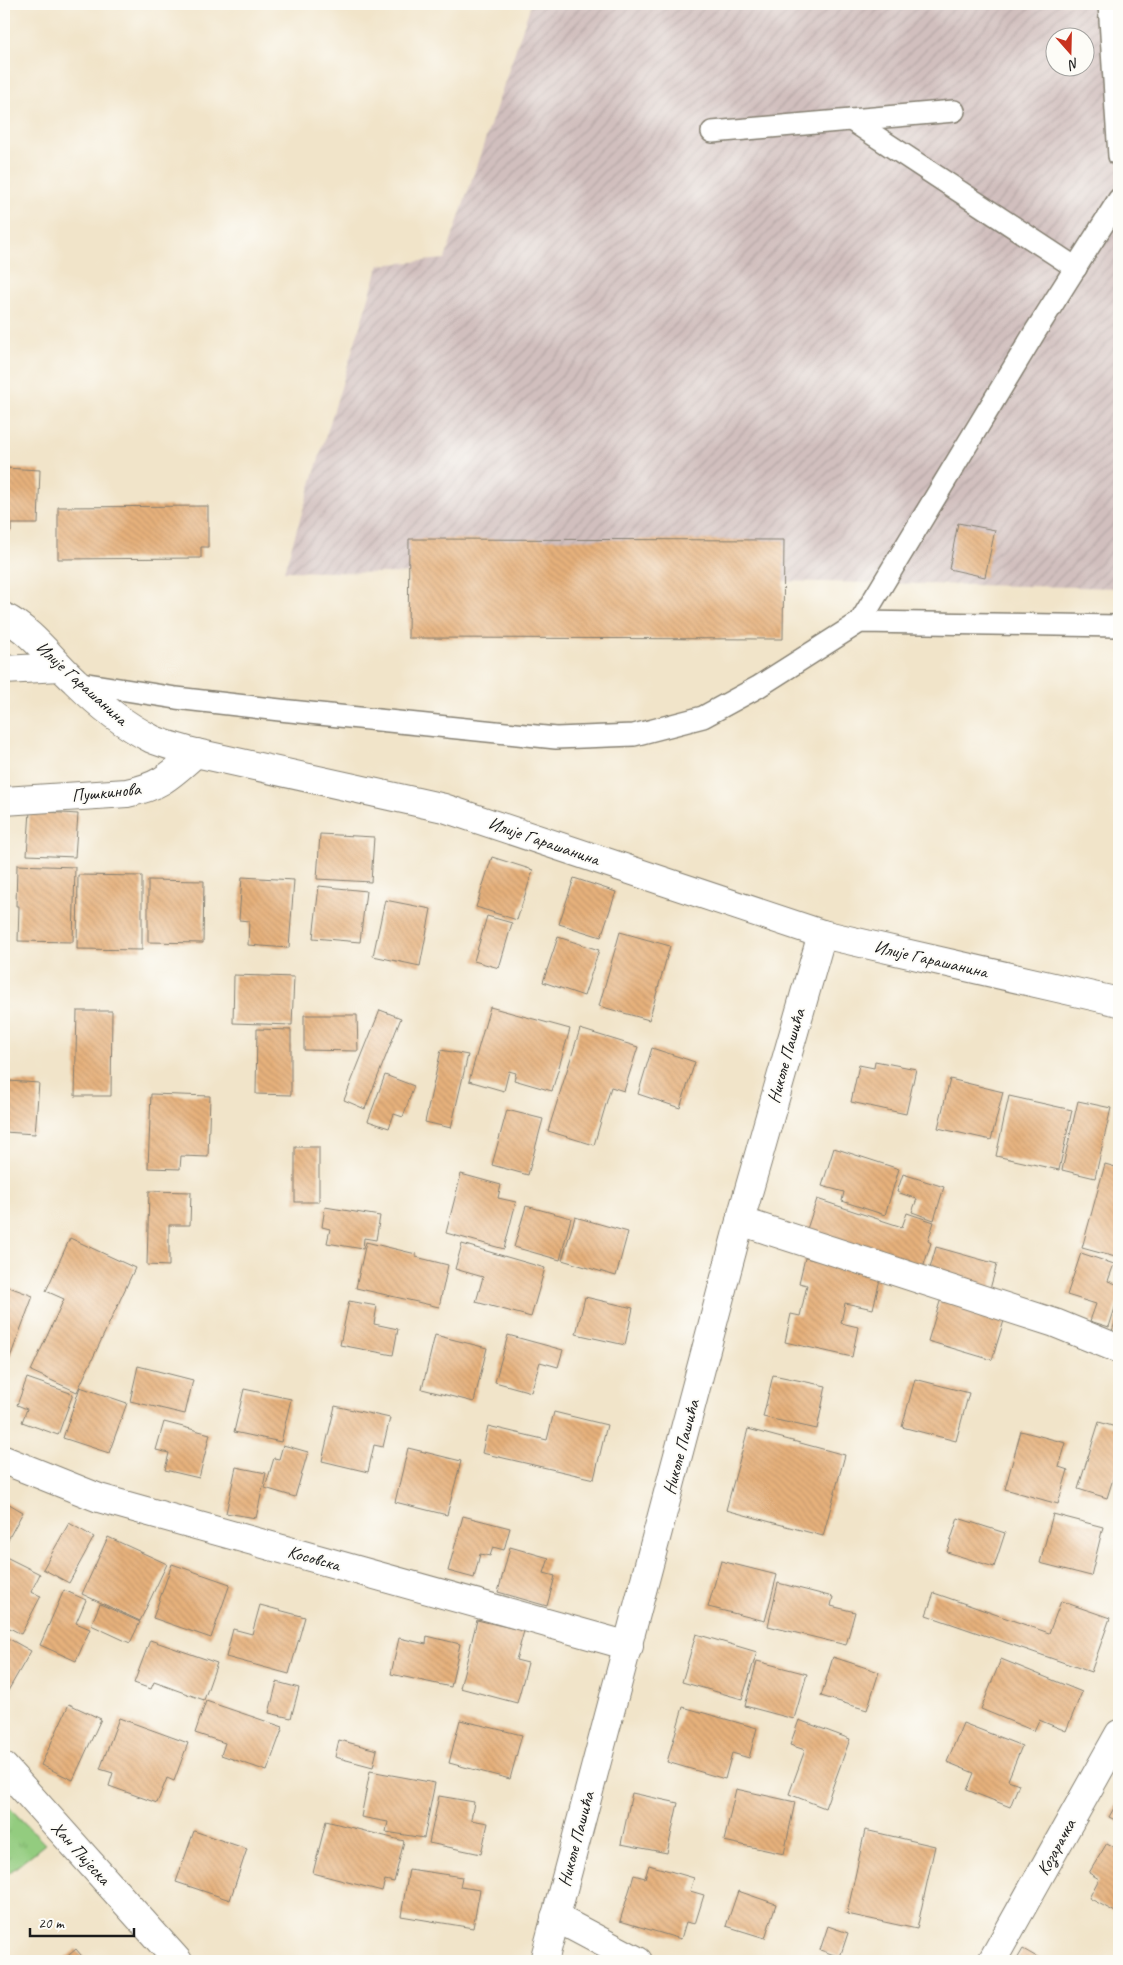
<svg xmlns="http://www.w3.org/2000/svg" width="1123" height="1965" viewBox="0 0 1123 1965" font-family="Caveat,sans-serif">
<defs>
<pattern id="industrial-furrows" width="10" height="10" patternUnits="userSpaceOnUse" patternTransform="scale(1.25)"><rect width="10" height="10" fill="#d1bfbe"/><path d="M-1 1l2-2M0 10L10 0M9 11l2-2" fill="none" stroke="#b3a4a3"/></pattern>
<pattern id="grass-tufts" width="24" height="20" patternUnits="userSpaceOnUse" patternTransform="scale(1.25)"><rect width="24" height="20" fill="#93cc7f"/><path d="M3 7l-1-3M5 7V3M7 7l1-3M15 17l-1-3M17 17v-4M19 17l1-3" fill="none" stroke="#7eaf6d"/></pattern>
<pattern id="building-back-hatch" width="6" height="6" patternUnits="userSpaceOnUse" patternTransform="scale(1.25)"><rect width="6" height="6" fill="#e6b17c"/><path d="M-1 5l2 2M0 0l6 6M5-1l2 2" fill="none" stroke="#c5986b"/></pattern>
</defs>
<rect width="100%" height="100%" fill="#fdfcf7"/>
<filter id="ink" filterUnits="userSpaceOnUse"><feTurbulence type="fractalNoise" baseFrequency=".02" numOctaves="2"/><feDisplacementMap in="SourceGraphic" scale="10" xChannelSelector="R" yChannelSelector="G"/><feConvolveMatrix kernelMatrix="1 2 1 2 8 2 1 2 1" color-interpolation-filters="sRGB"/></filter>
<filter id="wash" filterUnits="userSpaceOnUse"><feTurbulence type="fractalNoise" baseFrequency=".0096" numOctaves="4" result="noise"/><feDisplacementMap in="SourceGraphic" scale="20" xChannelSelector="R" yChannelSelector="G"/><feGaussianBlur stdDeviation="1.12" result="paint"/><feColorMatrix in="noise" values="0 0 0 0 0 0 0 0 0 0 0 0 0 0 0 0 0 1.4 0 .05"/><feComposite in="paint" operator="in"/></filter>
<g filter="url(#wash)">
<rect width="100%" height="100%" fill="#f1e4c9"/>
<path fill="url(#industrial-furrows)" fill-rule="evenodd" d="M531 4H1119V588L284 571 379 265 445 259ZM1056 38H1086V68H1056Z"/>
<path fill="url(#grass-tufts)" stroke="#58744e" d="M4 1802 45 1844 4 1877Z"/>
<g id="blocks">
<g fill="url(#building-back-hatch)">
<path d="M4 468 40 470 38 524H11V532H4Z"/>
<path d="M208 506V547H201V558L58 559V507Z"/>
<path d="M958 523 995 530 985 577 949 569Z"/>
<path d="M409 539 784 540 783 639 408 638Z"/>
<path d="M30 811 78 814 75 857 27 855Z"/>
<path d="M320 834 374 837 371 882 317 879Z"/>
<path d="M492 857 533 870 517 920 476 907Z"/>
<path d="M17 865 75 867 73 942 18 941 19 906H16Z"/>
<path d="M78 875 142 876V950L77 949Z"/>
<path d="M242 877 294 880 289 948 248 945 249 921 239 920Z"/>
<path d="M574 878 616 892 601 937 559 924Z"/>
<path d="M148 880 204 881 203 943 148 942Z"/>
<path d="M319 886 366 891 360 942 313 938Z"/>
<path d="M385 900 431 909 420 966 373 956Z"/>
<path d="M487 916 512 923 499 968 474 961Z"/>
<path d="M620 932 670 946 649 1020 599 1006Z"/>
<path d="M558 937 599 950 584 996 543 982Z"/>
<path d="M234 975 294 977 292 1025 233 1023Z"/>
<path d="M490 1007 570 1029 552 1091 514 1080 516 1073 509 1071 504 1091 469 1081Z"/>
<path d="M380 1010 401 1018 365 1109 344 1100Z"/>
<path d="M77 1011H112L111 1096H75Z"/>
<path d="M304 1015H357L358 1051 304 1050Z"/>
<path d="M257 1029 291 1030V1095L256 1094Z"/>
<path d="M580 1029 638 1047 624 1091 611 1087 594 1145 548 1131Z"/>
<path d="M652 1048 695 1062 680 1108 638 1094Z"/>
<path d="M441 1050 468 1055 451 1128 425 1122Z"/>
<path d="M875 1061 916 1069 906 1114 851 1102 859 1065 874 1068Z"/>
<path d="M385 1075 414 1086 403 1117 394 1114 389 1128 368 1121Z"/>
<path d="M950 1079 1003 1092 991 1140 938 1128Z"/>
<path d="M8 1081 39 1083 35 1134 4 1132Z"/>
<path d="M151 1094 210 1096 208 1157 181 1156 180 1169 148 1168Z"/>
<path d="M1009 1096 1072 1110 1059 1170 996 1156Z"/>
<path d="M1078 1101 1111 1108 1095 1178 1062 1170Z"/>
<path d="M507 1110 543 1119 528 1175 492 1165Z"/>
<rect x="295" y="1147" width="24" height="55"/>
<path d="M834 1148 899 1169 885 1215 842 1201 844 1192 822 1186Z"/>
<path d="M1105 1164 1119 1168V1258L1082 1248Z"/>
<path d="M461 1174 501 1185 498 1198 516 1202 504 1249 446 1233Z"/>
<path d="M903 1174 944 1187 934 1220 912 1212 917 1199 897 1192Z"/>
<path d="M149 1191 191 1192 190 1225H169V1266L147 1265Z"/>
<path d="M817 1199 902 1227 907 1213 934 1222 928 1241 931 1243 922 1271 806 1232Z"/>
<path d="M526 1206 571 1218 560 1260 514 1247Z"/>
<path d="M325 1207 380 1216 376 1240 364 1238 363 1249 327 1243 330 1229 322 1227Z"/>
<path d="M575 1217 628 1232 616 1276 562 1260Z"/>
<path d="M70 1238 135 1268 77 1392 31 1371 64 1299 46 1291Z"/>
<path d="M366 1242 416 1254V1257L448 1265 439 1307 356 1288Z"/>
<path d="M462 1244 545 1268 531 1317 476 1302 483 1277 455 1269Z"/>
<path d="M936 1247 997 1264 990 1289 929 1272Z"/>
<path d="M1081 1253 1114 1264 1108 1281 1119 1285V1295L1109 1327 1090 1321 1096 1304 1067 1295Z"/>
<path d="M805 1258 881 1275 873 1309 845 1303 841 1323 858 1327 852 1357 785 1342 791 1314 800 1316 807 1285 799 1283Z"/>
<path d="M4 1285 33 1296 9 1360 4 1358Z"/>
<path d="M942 1295 1006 1314 992 1360 928 1341Z"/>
<path d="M585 1297 633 1308 625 1345 576 1334Z"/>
<path d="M349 1301 377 1306 374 1324 398 1329 393 1355 340 1345Z"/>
<path d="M1119 1311V1337L1111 1334Z"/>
<path d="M435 1335 487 1348 474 1402 422 1389Z"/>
<path d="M508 1335 563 1350 558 1367 540 1362 531 1392 495 1382Z"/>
<path d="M138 1366 193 1380 185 1414 130 1401Z"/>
<path d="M773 1375 826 1386 817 1429 763 1417Z"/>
<path d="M27 1378 73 1394 58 1435 22 1422 27 1409 17 1405Z"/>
<path d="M915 1379 969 1393 956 1441 902 1427Z"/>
<path d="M80 1387 127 1403 109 1453 63 1438Z"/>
<path d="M244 1389 291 1399 281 1442 234 1432Z"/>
<path d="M335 1406 390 1418 383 1447 374 1445 368 1472 322 1461Z"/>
<path d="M554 1412 607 1425 594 1479 482 1453 488 1426 547 1440Z"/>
<path d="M164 1422 210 1434 199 1478 165 1470 169 1453 156 1450Z"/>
<path d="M1099 1422 1119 1428V1460L1107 1498 1078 1489Z"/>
<path d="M748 1429 845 1455 823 1536 726 1510Z"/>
<path d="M1021 1431 1066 1443 1059 1467 1068 1470 1058 1504 1005 1489Z"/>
<path d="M283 1445 308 1452 295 1497 265 1488 274 1458 279 1459Z"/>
<path d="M408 1448 461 1461 447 1515 395 1502Z"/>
<path d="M236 1467 266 1473 256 1518 226 1513Z"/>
<path d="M4 1501 23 1512 4 1547Z"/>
<path d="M1053 1514 1103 1527 1091 1576 1040 1563Z"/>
<path d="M463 1516 510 1528 504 1550 493 1547 490 1556 480 1554 474 1578 448 1571Z"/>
<path d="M958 1518 1005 1533 994 1567 947 1552Z"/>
<path d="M69 1523 94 1537 69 1583 43 1569Z"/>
<path d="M108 1537 167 1564 140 1621 82 1594Z"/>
<path d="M510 1547 549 1558 544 1573 555 1576 547 1606 498 1592Z"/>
<path d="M4 1556 40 1574 31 1592 41 1596 21 1634 4 1625Z"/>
<path d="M721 1561 777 1575 765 1621 708 1607Z"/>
<path d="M172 1564 230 1584 211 1638 153 1618Z"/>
<path d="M778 1583 833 1597 831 1606 855 1612 846 1645 768 1626Z"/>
<path d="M64 1590 86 1600 76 1623 90 1629 76 1661 40 1645Z"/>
<path d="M934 1593 1049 1633 1061 1601 1110 1618 1091 1672 926 1615Z"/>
<path d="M100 1604 140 1622 130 1643 91 1625Z"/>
<path d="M260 1605 305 1617 289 1674 226 1657 233 1629 252 1634Z"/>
<path d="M477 1620 524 1631 516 1660 528 1663 517 1703 460 1688Z"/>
<path d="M696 1634 757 1652 742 1699 682 1682Z"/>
<path d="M4 1636 31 1651 5 1696 4 1695Z"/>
<path d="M427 1636 460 1644 451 1687 391 1674 399 1638 426 1644Z"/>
<path d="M150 1640 217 1663 204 1700 154 1682 151 1689 134 1683Z"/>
<path d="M833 1657 879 1672 867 1710 821 1696Z"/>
<path d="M1001 1659 1082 1692 1066 1731 1039 1720 1034 1731 981 1709Z"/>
<path d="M757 1661 807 1674 794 1719 745 1706Z"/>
<path d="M277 1682 299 1688 291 1718 269 1713Z"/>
<path d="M206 1701 283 1727 267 1771 221 1755 225 1743 195 1733Z"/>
<path d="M69 1704 101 1719 73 1780 41 1765Z"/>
<path d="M683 1707 757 1728 749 1758 732 1753 725 1779 667 1762Z"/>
<path d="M119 1718 188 1743 174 1781 167 1778 157 1803 109 1786 113 1773 100 1769Z"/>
<path d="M460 1720 522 1735 510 1779 449 1763Z"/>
<path d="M799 1720 850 1739 825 1808 789 1794 805 1750 790 1745Z"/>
<path d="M963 1723 1022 1746 1008 1780 1019 1784 1010 1807 967 1790 974 1773 947 1762Z"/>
<path d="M339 1740 377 1750 373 1767 335 1757Z"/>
<path d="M370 1771 435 1783 424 1838 386 1832 388 1822 361 1817Z"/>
<path d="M736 1789 795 1802 784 1854 724 1841Z"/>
<path d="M632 1793 678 1803 667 1853 621 1844Z"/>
<path d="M439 1796 474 1802 471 1820 488 1823 481 1854 429 1843Z"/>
<path d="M1119 1799V1822L1109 1817Z"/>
<path d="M326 1821 404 1841 394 1882 385 1880 382 1891 313 1873Z"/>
<path d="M865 1830 935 1846 917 1929 847 1914Z"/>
<path d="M194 1831 247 1849 230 1900 176 1882Z"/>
<path d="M1107 1843 1119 1850V1914L1089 1898 1099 1879 1089 1873Z"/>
<path d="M649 1865 694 1878 690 1891 704 1895 695 1924 686 1922 681 1939 620 1921 634 1875 645 1878Z"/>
<path d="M409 1869 462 1877 460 1887 480 1890 473 1928 401 1916Z"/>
<path d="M738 1891 776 1904 765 1938 726 1926Z"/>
<path d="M828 1926 848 1933 840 1957 820 1950Z"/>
<path d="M76 1949 86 1961H62Z"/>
<path d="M1023 1949 1044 1961H1016Z"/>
</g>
</g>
</g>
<g filter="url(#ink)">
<use href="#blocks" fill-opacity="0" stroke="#868072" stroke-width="1"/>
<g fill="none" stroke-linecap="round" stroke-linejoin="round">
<defs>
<g id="lane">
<path d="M1109 4 1119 156"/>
<path d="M851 120 1076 268"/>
<path d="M712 132 954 111"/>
<path d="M860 622 1035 332 1119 199"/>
<path d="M75 682 176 698 280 710 556 738 634 735 703 717 758 687 860 622 1119 626"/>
</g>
<g id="street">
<path d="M4 670 60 667"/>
<path d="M4 801 127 793C161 786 170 776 196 753"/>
<path d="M740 1221 1055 1323 1119 1349"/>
<path d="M4 1460 99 1498 629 1646"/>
<path d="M4 1767 178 1961"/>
<path d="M555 1917 638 1961"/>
<path d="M544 1961 740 1221 822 934"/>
<path d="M992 1961 1119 1734"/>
</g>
<path id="primary" d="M4 617C32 631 52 660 75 681 97 703 124 725 152 739 166 745 181 749 196 753L444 808 822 934 1119 1002"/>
</defs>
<use href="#lane" stroke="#868072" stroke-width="24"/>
<use href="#street" stroke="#868072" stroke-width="30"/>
<use href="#primary" stroke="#868072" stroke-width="30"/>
<use href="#lane" stroke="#fff" stroke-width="21"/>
<use href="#street" stroke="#fff" stroke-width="28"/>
<use href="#primary" stroke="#fff" stroke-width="28"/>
</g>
</g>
<g text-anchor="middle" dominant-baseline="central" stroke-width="4" stroke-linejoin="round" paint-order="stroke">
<g font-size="18" fill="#1c1c1c" stroke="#fdfcf7">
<text transform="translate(82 683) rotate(42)">Илије Гарашанина</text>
<text transform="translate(106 792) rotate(-6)">Пушкинова</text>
<text transform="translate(544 841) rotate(19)">Илије Гарашанина</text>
<text transform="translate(931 959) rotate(13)">Илије Гарашанина</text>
<text transform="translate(786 1056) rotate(-74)">Николе Пашића</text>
<text transform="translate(681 1447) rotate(-75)">Николе Пашића</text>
<text transform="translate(314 1558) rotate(16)">Косовска</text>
<text transform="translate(576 1839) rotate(-75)">Николе Пашића</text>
<text transform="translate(1056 1847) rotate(-61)">Козарачка</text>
<text transform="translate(81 1853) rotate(48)">Хан Пијеска</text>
</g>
</g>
<rect width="1123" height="1965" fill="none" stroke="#fdfcf7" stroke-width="20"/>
<g transform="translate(1070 52) rotate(160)"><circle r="24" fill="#fdfcf7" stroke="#a3a29f"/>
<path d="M0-4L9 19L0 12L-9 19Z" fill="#c8321e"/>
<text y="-8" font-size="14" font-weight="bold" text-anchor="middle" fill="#1c1c1c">N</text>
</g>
<path d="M30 1928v8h104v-8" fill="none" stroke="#1c1c1c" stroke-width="2.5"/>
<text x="38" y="1928" font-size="15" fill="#1c1c1c" stroke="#fdfcf7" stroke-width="4" paint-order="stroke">20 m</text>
</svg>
